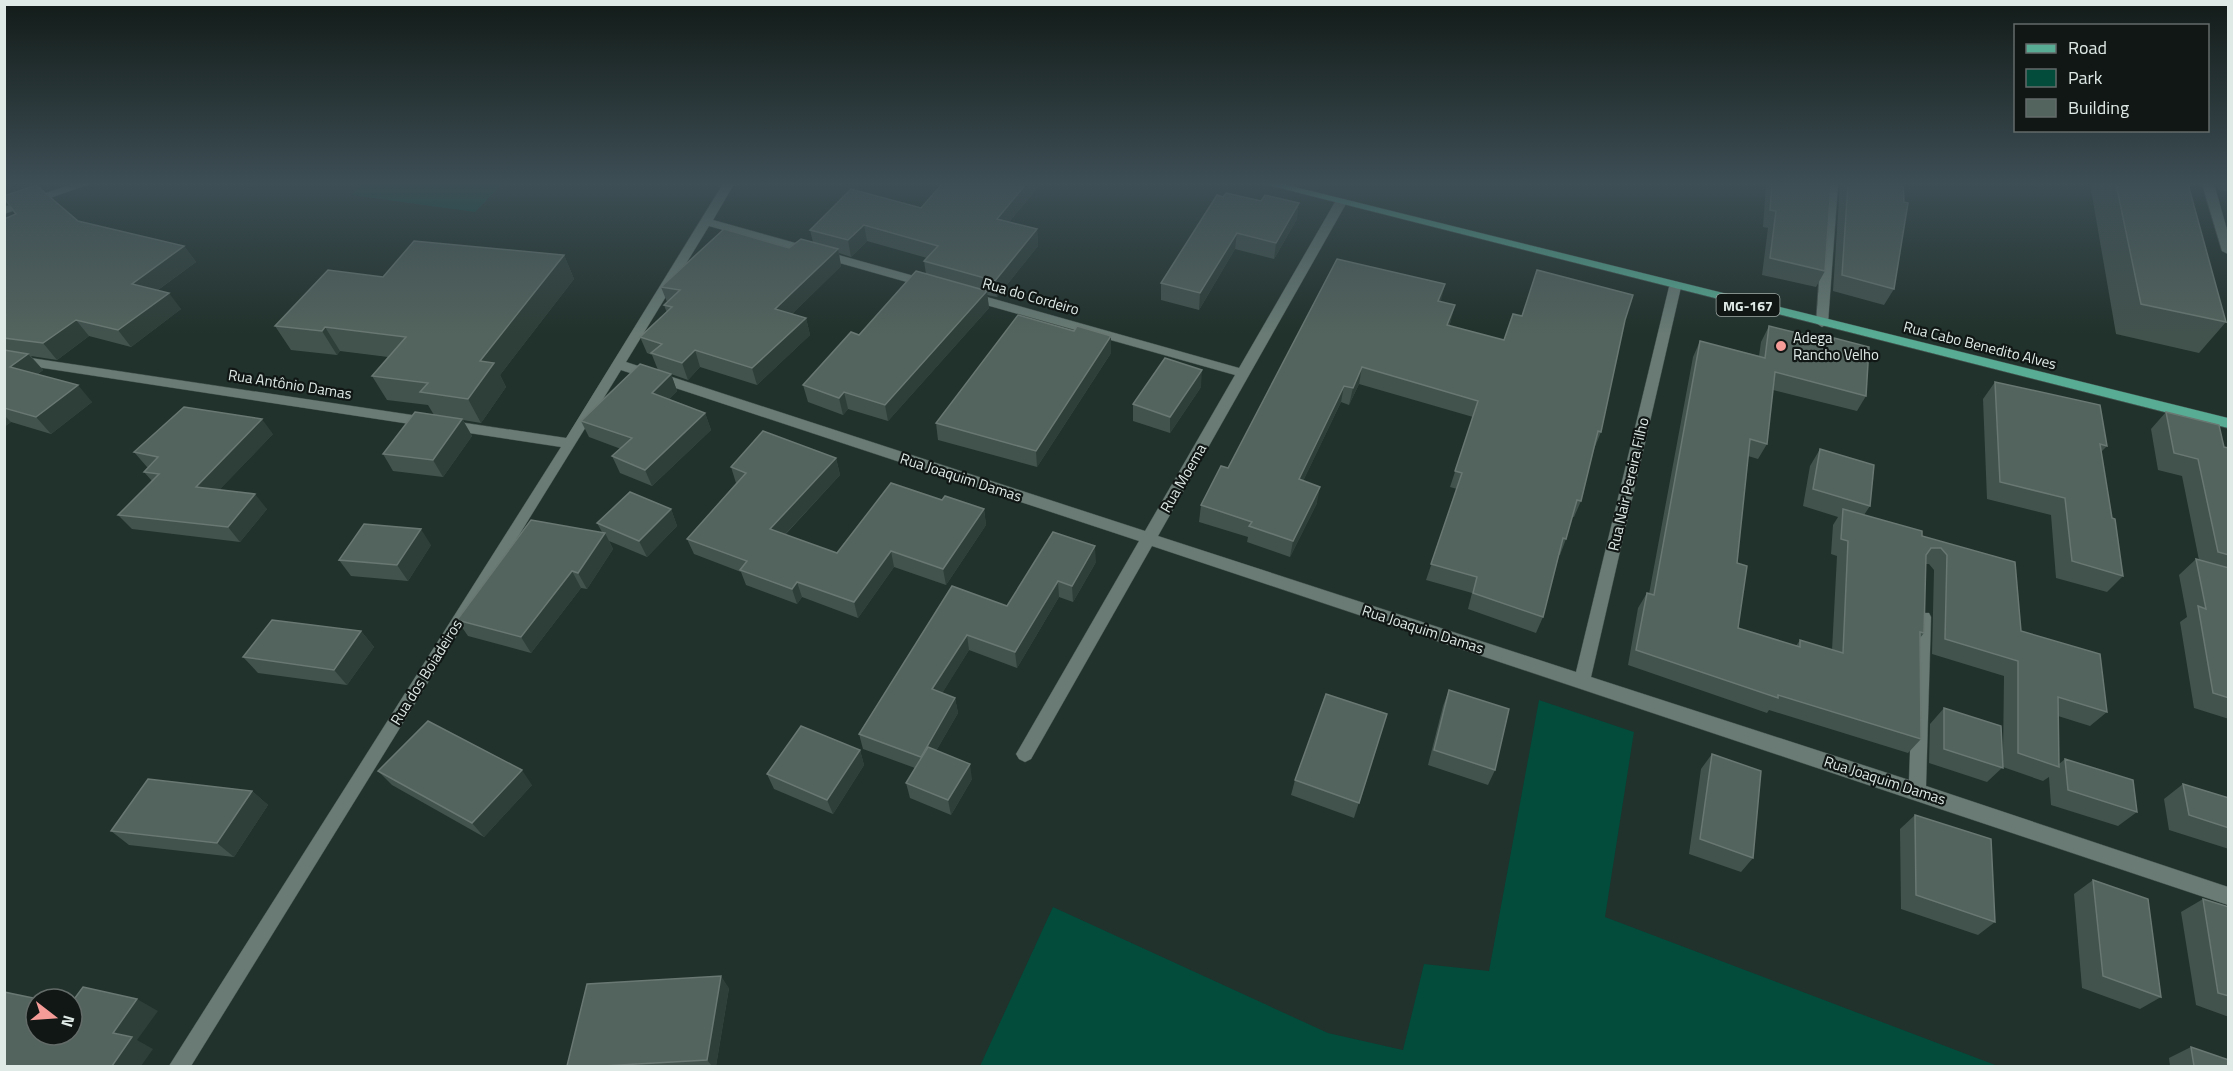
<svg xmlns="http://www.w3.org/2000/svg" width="2233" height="1071" viewBox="0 0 2233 1071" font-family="'Titillium Web',sans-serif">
<rect width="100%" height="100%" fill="#21312b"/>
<g fill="#034b3b">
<path d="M363 184H502L475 212 351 195Z"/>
<path d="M1539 700 1634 732 1605 917 1998 1066H980L1053 907 1328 1033 1403 1050 1424 964 1489 971Z"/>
</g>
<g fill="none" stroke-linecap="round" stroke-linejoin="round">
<defs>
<g id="minor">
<path d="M723 184H734L713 220 932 281 934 284 928 288 709 226 626 362 1145 531 1235 375 965 299 963 296 969 292 1239 368 1335 202 1341 199 1345 200 1347 202 1158 536 1576 672 1669 287 1675 283 1679 284 1681 287 1591 677 1909 780 1915 617 1917 613H1929L1931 617 1926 786 2228 887V905L1152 546 1031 759 1025 762 1019 759 1016 754 1019 749 1139 541 621 370 191 1066H169L561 447 4 362V354L566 438Z"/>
<path d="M1826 184H1838L1828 323 1822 327 1816 323Z"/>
<path d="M2202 184H2214L2228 233V254L2222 251Z"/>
</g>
<path id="tertiary" d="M73 184H90L4 214V207Z"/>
<path id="primary" d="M1264 184H1283L2228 418V428Z"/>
</defs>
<use href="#minor" stroke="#414f4b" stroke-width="1"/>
<use href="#tertiary" stroke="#414f4b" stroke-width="1"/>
<use href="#primary" stroke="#414f4b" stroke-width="1"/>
<use href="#minor" fill="#697b74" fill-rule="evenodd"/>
<use href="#tertiary" fill="#697b74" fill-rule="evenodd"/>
<use href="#primary" fill="#58ac94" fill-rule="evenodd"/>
</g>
<g fill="#42524d">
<path d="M4 184H36L33 185 78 221 184 246 196 262 158 290 181 309 131 347 89 336 57 360 31 356 43 370 38 374 92 402 51 434 11 422 4 427V219L16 214Z"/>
<path d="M942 184H1041L1009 222 1037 229 1038 246 997 297 987 295 989 308 888 421 848 409 843 415 808 402 803 385 926 274 924 261 927 258 867 241 851 257 839 253 841 266 792 314 806 318 810 335 757 385 700 367 688 380 671 374 677 391 669 399 705 413 711 430 652 486 620 473 612 456 621 449 589 437 581 421 658 370 652 355 647 353 640 337 667 313 664 305 667 302 661 287 813 242 810 230 921 208Z"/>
<path d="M1766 184H1831L1825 271 1816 287 1762 275 1768 228 1763 227Z"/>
<path d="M1840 184H1903L1894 289 1884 305 1833 291Z"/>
<path d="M2090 184H2188L2226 322 2199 353 2116 334Z"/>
<path d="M2216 184H2229V192L2218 190Z"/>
<path d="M1217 195 1297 219 1274 259 1235 249 1199 310 1161 300V283Z"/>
<path d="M564 255 574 279 500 375 506 387 481 423 463 420 472 436 443 477 393 471 383 454 434 415 428 405 387 400 372 376 388 357 340 351 337 355 291 350 275 326 383 277Z"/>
<path d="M1441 301 1451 321 1449 326 1504 340 1522 316 1625 320 1601 432 1594 449 1581 501 1574 517H1572L1566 539 1560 555H1559L1543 617 1536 633 1468 609 1472 593 1426 580 1457 489 1450 487 1473 417 1359 384 1349 405 1341 402 1303 481 1317 503 1290 557 1247 542 1248 537 1199 522 1201 505 1228 468Z"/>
<path d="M1769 326 1832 342 1834 338 1866 396 1857 411 1773 390 1767 444 1758 459 1748 456 1737 563 1738 628 1796 646 1800 640 1832 650 1837 556 1831 554 1833 525 1838 517 1803 506 1810 466 1820 449 1870 506 1864 515 1922 536 2015 562 2021 631 2107 712 2090 726 2058 716 2059 764 2065 759 2137 812 2118 826 2051 805 2049 777 2043 781 2003 767 1987 782 1929 763 1930 724 1944 708 2003 755 2004 676 1932 654 1934 570 1929 564H1925L1924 633 1920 638 1921 739 1908 753 1769 710 1767 713 1628 665 1638 608 1647 593 1649 594 1693 357 1700 341 1759 356 1761 342Z"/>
<path d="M1111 353 1037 467 938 440 936 423Z"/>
<path d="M1995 382 2107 446 2101 452 2112 518 2123 576 2107 592 2056 578 2051 515 1987 499 1983 399Z"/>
<path d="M1201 387 1170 433 1133 421V404Z"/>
<path d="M2166 412 2224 447 2229 448V719L2194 708 2180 622 2187 617 2179 575 2196 559 2199 560 2182 476 2158 470 2151 429Z"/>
<path d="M273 434 219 490 267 509 240 542 132 529 118 515 152 481 144 472 149 467H147L134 452Z"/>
<path d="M836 458 840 475 785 535 837 553 942 500 984 509 986 525 946 585 894 567 858 618 802 597 797 604 746 585 741 572 694 554 687 539 736 483 731 467Z"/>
<path d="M671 509 677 526 647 557 609 541 613 549 587 589 581 588 531 653 468 636 457 620 602 532 597 523Z"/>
<path d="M431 545 408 581 351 576 339 560Z"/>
<path d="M1096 562 1073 602 1059 597 1017 668 969 650 942 693 955 698 958 713 936 751 972 779 951 815 910 798 906 783 915 768 863 749 859 734 952 586 1007 606Z"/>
<path d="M361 631 374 647 347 685 258 673 243 657Z"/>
<path d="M1449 690 1495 770 1488 785 1428 765 1443 706Z"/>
<path d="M1387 714 1354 818 1291 795 1295 780Z"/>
<path d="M860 750 864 765 833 814 774 789 767 774Z"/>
<path d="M1712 754 1753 858 1741 872 1689 854 1701 769Z"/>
<path d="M378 771 532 785 484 837 392 785Z"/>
<path d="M2183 784 2229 798V849L2169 830 2164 799Z"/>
<path d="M252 791 268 805 234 857 129 845 111 831Z"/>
<path d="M1915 815 1995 922 1978 935 1901 909 1900 829Z"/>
<path d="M2093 880 2161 997 2140 1009 2082 988 2074 894Z"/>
<path d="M2203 899 2229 907V1017L2196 1005 2181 912Z"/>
<path d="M729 988 716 1066H567Z"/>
<path d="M2191 1047 2229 1066H2170L2169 1058Z"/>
</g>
<g fill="#2e3e38">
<path d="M4 184H36L33 185 39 193 4 197Z"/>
<path d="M1026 184H1041L998 235 997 219Z"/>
<path d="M1299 203 1297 219 1274 259 1276 243Z"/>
<path d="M864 225 867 241 851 257 848 240Z"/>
<path d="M1037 229 1038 246 997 297 995 281Z"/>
<path d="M1237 233 1235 249 1199 310 1200 293Z"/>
<path d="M184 246 196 262 144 300 132 284Z"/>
<path d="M838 249 841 266 780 326 775 309Z"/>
<path d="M564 255 574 279 500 375 506 387 481 423 468 399 480 361Z"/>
<path d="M1445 284 1441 301 1434 317 1438 301Z"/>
<path d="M987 291 989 308 888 421 885 405Z"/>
<path d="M169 293 181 309 131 347 118 330Z"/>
<path d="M1455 305 1451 321 1443 342 1447 325Z"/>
<path d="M806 318 810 335 757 385 752 368Z"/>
<path d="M76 320 89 336 57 360 43 343Z"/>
<path d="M325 327 340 351 337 355 322 331Z"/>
<path d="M1111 336V353L1037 467 1036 451Z"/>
<path d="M695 350 700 367 688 380 682 363Z"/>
<path d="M28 354 43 370 25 383 10 367Z"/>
<path d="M1362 367 1359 384 1349 405 1353 388Z"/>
<path d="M1202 370 1201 387 1170 433V417Z"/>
<path d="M671 374 677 391 659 409 652 393Z"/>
<path d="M78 385 92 402 51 434 36 417Z"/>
<path d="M1344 386 1341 402 1296 496 1299 479Z"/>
<path d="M844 392 848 409 843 415 839 398Z"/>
<path d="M705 413 711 430 652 486 645 470Z"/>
<path d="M4 415 11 422 4 427Z"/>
<path d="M262 419 273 434 208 502 196 487Z"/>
<path d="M462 419 472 436 443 477 433 460Z"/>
<path d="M836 458 840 475 775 545 770 529Z"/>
<path d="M1320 487 1317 503 1290 557 1293 541Z"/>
<path d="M255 494 267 509 240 542 228 527Z"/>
<path d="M671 509 677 526 647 557 639 541Z"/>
<path d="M984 509 986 525 946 585 943 569Z"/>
<path d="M421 529 431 545 408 581 397 565Z"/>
<path d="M605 533 613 549 587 589 578 573Z"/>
<path d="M1095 546 1096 562 1073 602 1072 586Z"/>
<path d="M891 551 894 567 858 618 854 602Z"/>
<path d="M572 571 581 588 531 653 521 637Z"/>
<path d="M1058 581 1059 597 1017 668 1015 652Z"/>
<path d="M797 582 802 597 797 604 792 589Z"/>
<path d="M361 631 374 647 347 685 334 670Z"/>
<path d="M967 635 969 650 935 705 932 689Z"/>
<path d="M955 698 958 713 924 772 921 757Z"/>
<path d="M860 750 864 765 833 814 827 800Z"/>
<path d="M970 764 972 779 951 815 948 800Z"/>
<path d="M522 770 532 785 484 837 472 823Z"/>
<path d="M252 791 268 805 234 857 217 843Z"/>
<path d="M721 976 729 988 716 1066H712L707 1060Z"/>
<path d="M137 999 158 1011 137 1040 153 1049 141 1066H112L113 1033Z"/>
</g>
<g fill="#53635d" stroke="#697872" stroke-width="1.5">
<path d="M942 184H1026L997 219 1037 229 995 281 924 261 938 246 864 225 848 240 810 230 851 189 921 208Z"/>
<path d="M1772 184H1831L1825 271 1770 258 1776 211 1770 210Z"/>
<path d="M1848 184H1903L1904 202 1908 203 1894 289 1842 275Z"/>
<path d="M2116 184H2188L2226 322 2141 304Z"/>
<path d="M36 185 78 221 184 246 132 284 169 293 118 330 76 320 43 343 4 338V316L6 315H4V219L16 214 4 198V196Z"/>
<path d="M1226 193 1261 201 1265 195 1299 203 1276 243 1237 233 1200 293 1161 283 1217 195 1223 197Z"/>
<path d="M724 229 789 248 801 239 838 249 775 309 806 318 752 368 695 350 682 363 651 353 662 344 640 337 672 307 664 305 680 290 661 287Z"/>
<path d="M414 241 564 255 480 361 494 363 468 399 420 392 428 383 372 376 406 337 325 327 322 331 275 326 328 270 383 277Z"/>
<path d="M1337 259 1445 284 1438 301 1455 305 1447 325 1504 340 1513 314 1522 316 1537 270 1633 295 1625 320 1601 432 1598 431 1581 501 1577 500 1566 539 1563 538 1543 617 1473 593 1477 577 1431 564 1462 473 1455 471 1478 401 1362 367 1353 388 1344 386 1299 479 1320 487 1293 541 1249 526 1252 522 1201 505 1221 466 1228 468Z"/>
<path d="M916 271 987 291 885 405 844 392 839 398 803 385 851 332 859 335Z"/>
<path d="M1018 315 1074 331 1077 326 1111 336 1036 451 936 423Z"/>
<path d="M1769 326 1834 342V338L1869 347 1866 396 1775 372 1767 444 1750 439 1737 563 1747 566 1738 628 1800 647V640L1843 653 1848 541 1841 539 1843 509 1922 531V536L2015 562 2021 631 2100 654 2107 712 2058 697 2059 767 2018 753V661L1945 639 1947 555 1941 548H1931L1926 555 1924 633 1920 632 1921 739 1778 695V698L1636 650 1647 593 1654 595 1700 341 1765 358Z"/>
<path d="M4 350 28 354 10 367 78 385 36 417 4 408Z"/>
<path d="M1165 358 1202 370 1170 417 1133 404Z"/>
<path d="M640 364 671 374 652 393 705 413 645 470 612 456 632 438 581 421Z"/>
<path d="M1995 382 2100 405 2107 446 2100 444 2112 518 2115 519 2123 576 2072 561 2065 498 2000 482Z"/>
<path d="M184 407 262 419 196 487 255 494 228 527 118 515 159 474 144 472 158 457 134 452Z"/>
<path d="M415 412 462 419 433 460 383 454Z"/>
<path d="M2166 412 2219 425 2224 447 2229 448V555L2218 552 2198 459 2174 453Z"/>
<path d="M763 431 836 458 770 529 837 553 891 483 942 500 945 496 984 509 943 569 891 551 854 602 797 582 792 589 740 570 747 561 687 539 746 473 731 467Z"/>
<path d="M1820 449 1874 465 1870 506 1813 489Z"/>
<path d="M630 492 671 509 639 541 597 523Z"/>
<path d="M531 520 605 533 578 573 572 571 521 637 457 620Z"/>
<path d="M364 524 421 529 397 565 339 560Z"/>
<path d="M1053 532 1095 546 1072 586 1058 581 1015 652 967 635 932 689 955 698 921 757 859 734 952 586 1007 606Z"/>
<path d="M2196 559 2229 568V698L2213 693 2198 606 2206 609Z"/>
<path d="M272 620 361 631 334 670 243 657Z"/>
<path d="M1449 690 1509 709 1495 770 1434 750Z"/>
<path d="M1326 694 1387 714 1359 803 1295 780Z"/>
<path d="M1944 708 2001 726 2003 768 1944 749Z"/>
<path d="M428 721 522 770 472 823 378 771Z"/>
<path d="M801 726 860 750 827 800 767 774Z"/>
<path d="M928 747 970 764 948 800 906 783Z"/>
<path d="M1712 754 1761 771 1753 858 1700 839Z"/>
<path d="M2065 759 2133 780 2137 812 2068 790Z"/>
<path d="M148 779 252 791 217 843 111 831Z"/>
<path d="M2183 784 2229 798V828L2189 815Z"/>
<path d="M1915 815 1991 839 1995 922 1916 895Z"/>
<path d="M2093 880 2148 899 2161 997 2103 976Z"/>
<path d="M2203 899 2229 907V996L2218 993Z"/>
<path d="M721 976 707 1060 602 1066H567L587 984Z"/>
<path d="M83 987 137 999 113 1033 132 1037 112 1066H4V992L38 999H36V1035H72V1002Z"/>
<path d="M2191 1047 2229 1060V1066H2194Z"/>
</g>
<linearGradient id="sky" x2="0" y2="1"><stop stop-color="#121b18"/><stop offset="0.55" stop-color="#3d4e55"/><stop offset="1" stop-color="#3d4e55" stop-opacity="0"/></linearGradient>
<rect width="2233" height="334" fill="url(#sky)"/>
<circle fill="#f59b98" stroke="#101715" stroke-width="2" cx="1781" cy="346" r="6"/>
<g text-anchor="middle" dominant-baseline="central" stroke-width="4.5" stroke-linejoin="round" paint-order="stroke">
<rect fill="#101715" stroke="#a1aaa7" stroke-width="1.5" x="1716.5" y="294" width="63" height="22" rx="4.5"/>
<g font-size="14" font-weight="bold" fill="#dfe9e6">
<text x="1748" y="305">MG-167</text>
</g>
<g font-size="15" fill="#dfe9e6" stroke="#101715">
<text transform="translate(1031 296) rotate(16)">Rua do Cordeiro</text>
<text transform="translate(1980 345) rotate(14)">Rua Cabo Benedito Alves</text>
<text transform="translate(290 384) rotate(9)">Rua Antônio Damas</text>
<text transform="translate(961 477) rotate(18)">Rua Joaquim Damas</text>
<text transform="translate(1183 478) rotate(-60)">Rua Moema</text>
<text transform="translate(1628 484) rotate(-77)">Rua Nair Pereira Filho</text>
<text transform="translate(1423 629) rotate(18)">Rua Joaquim Damas</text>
<text transform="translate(426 672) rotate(-58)">Rua dos Boiadeiros</text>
<text transform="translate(1885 780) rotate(18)">Rua Joaquim Damas</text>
</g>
<g font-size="15" fill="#dfe9e6" stroke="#101715" text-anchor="start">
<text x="1793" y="337">Adega<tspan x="1793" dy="17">Rancho Velho</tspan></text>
</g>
</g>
<rect width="2233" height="1071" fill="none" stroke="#dfe9e6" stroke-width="12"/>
<rect x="2014" y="24" width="195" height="108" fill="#101715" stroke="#636b69" stroke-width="1.5"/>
<rect x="2026" y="44" width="30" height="9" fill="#58ac94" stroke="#636b69" stroke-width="1.5"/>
<text x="2068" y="54" font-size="18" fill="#dfe9e6">Road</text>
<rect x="2026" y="69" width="30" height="18" fill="#034b3b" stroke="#636b69" stroke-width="1.5"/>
<text x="2068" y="84" font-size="18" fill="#dfe9e6">Park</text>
<rect x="2026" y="99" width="30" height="18" fill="#53635d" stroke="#636b69" stroke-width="1.5"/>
<text x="2068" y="114" font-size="18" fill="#dfe9e6">Building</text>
<g transform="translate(54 1017) rotate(107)"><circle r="28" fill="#101715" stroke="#636b69" stroke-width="1.5"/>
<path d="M0-4.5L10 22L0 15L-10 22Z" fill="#f59b98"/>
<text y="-9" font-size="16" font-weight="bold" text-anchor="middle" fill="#dfe9e6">N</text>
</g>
</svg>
